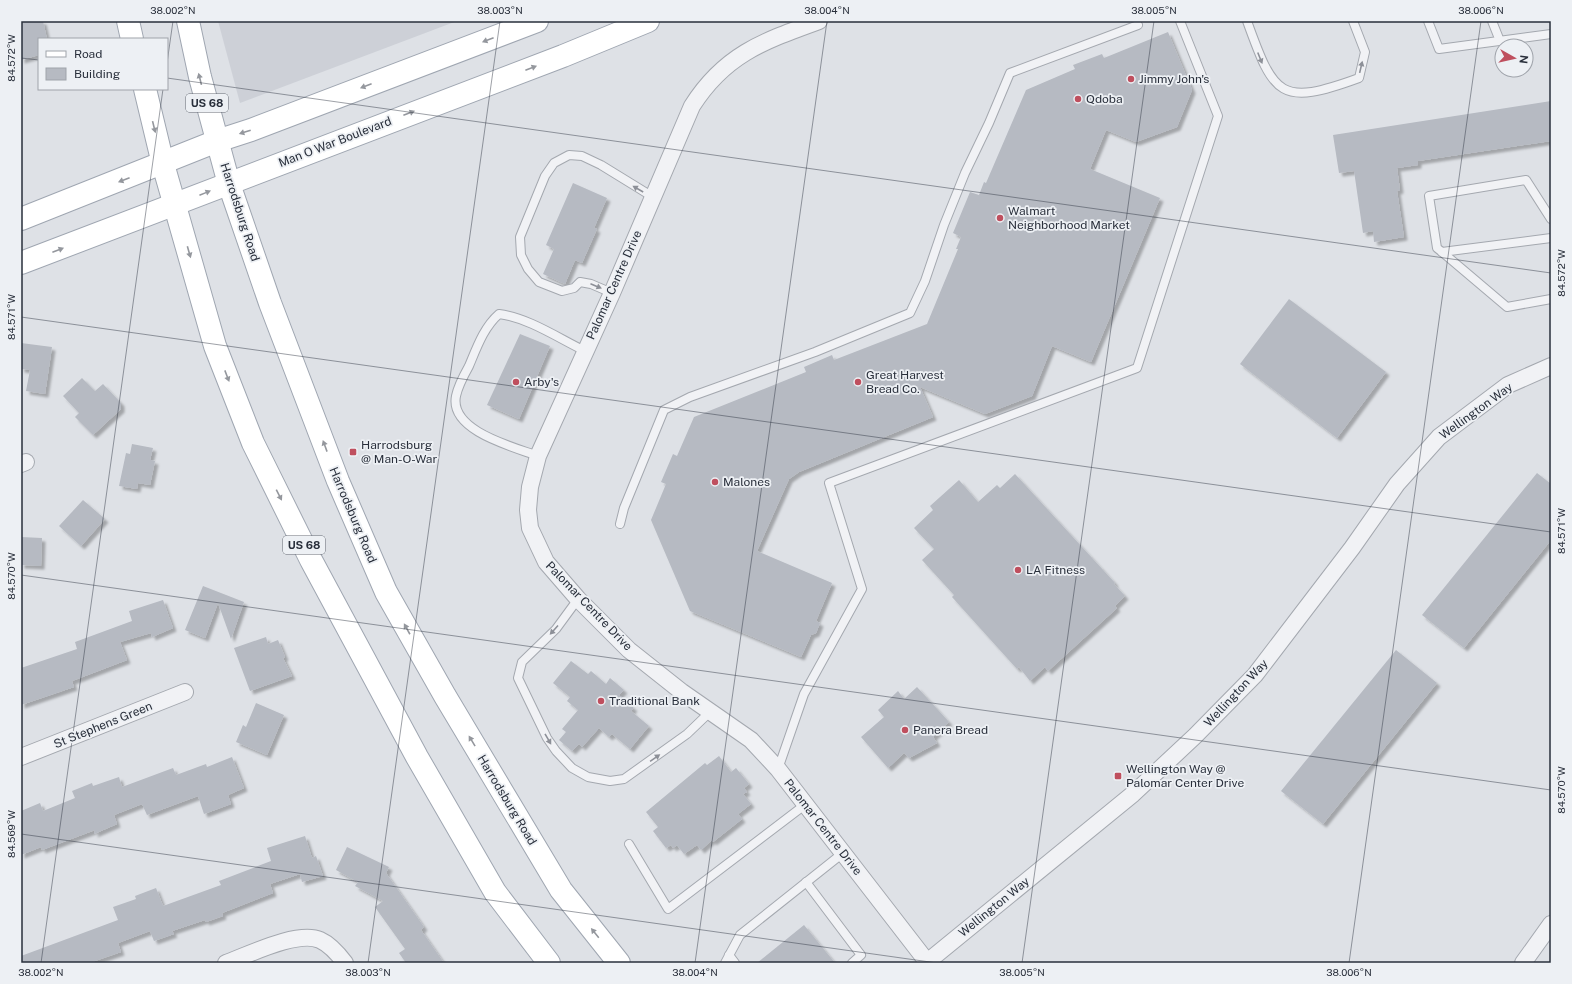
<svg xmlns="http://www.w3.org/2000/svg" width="1572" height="984" viewBox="0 0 1572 984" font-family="'Public Sans',sans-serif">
<defs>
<filter id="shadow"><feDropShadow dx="3.5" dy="3.5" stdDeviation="1" flood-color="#0004"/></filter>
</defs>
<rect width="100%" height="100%" fill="#dee1e6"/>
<path fill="#cdd0d7" d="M218 21H457L240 103Z"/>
<g fill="#b6bac2" filter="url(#shadow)">
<path d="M21 21H43L47 39H39V55L21 60Z"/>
<path d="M1168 32 1192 90 1177 127 1136 142 1106 130 1090 169 1160 198 1091 362 1052 346 1032 396 985 414 920 387 933 417 799 472 789 479 757 551 832 583 816 621 820 623 816 633 811 635 801 657 690 611 651 520 666 484 661 482 673 454 677 456 694 417 806 372 804 367 832 355 834 360 927 324 958 249H956L961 237 953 233 970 192 979 195 984 182 986 183 1026 90 1075 69 1073 65 1102 54 1104 58Z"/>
<path d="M1551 101V141L1418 161V165L1397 168 1400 190 1397 191 1404 237 1374 242 1373 231 1363 233 1354 171 1339 173 1333 135Z"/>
<path d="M573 183 607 198 594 228 597 229 582 263 575 260 565 284 543 274 554 249 546 245Z"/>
<path d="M1289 299 1386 372 1337 438 1240 364Z"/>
<path d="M520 334 550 346 519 419 487 405Z"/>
<path d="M21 343 52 347 45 394 26 391 30 370 21 369Z"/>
<path d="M82 378 95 391 103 384 121 403V409L93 435 75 417 79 413 63 396Z"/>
<path d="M132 444 153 448 150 460 155 461 150 485 138 483 137 489 119 486 126 453 130 454Z"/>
<path d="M1537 473 1551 484V540L1464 648 1422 615Z"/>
<path d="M1015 474 1115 583 1114 584 1125 596 1115 606 1117 608 1048 671 1045 667 1030 681 1019 667 1017 669 952 597 954 595 922 560 934 549 914 528 933 510 930 506 959 480 978 502 997 485 1000 488Z"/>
<path d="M83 500 105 519 81 546 59 526Z"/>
<path d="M21 537 42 538 41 566 21 565Z"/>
<path d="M203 586 244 602 231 639 218 603 205 638 185 630Z"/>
<path d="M163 600 173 628 152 637 151 633 120 642 127 660 72 681 74 687 21 705V668L77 649 75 642 132 621 129 611Z"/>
<path d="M266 637 268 644 278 640 285 657 283 658 292 676 250 691 234 648Z"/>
<path d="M1396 650 1437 683 1323 824 1281 791Z"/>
<path d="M571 661 588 674 591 671 606 684 610 678 624 690 619 695 634 708 631 711 649 726 630 749 612 734 609 737 599 728 582 747 579 744 572 751 559 740 566 732 562 729 578 710 567 701 570 697 553 683Z"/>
<path d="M917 687 949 722 933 737 937 743 909 758 904 753 888 768 861 737 884 717 878 710 898 691 904 699Z"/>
<path d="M256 703 284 715 267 755 236 742 243 725 246 727Z"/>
<path d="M719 756 731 772 736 768 749 784 744 788 747 792 743 794 751 804 738 814 742 819 713 842 712 840 701 850 697 845 684 854 677 845 673 848 671 845 666 848 653 831 658 827 646 812 705 763 707 765Z"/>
<path d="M232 757 244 788 228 795 231 804 204 814 198 796 147 815 142 804 114 815 117 824 94 834 95 830 42 850 41 847 21 855V811L40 803 43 811 75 798 72 791 92 783 93 786 119 777 122 787 173 768 176 775 206 764 207 767Z"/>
<path d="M305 836 312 858 316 856 323 876 302 882 300 874 270 884 273 893 222 913 223 916 206 922 205 920 172 931 174 934 154 941 150 931 118 943 121 952 89 963H21V956L118 920 113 907 136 899 135 896 156 888 163 906 221 885 219 881 271 861 267 848Z"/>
<path d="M347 847 389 867 386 873 424 927 421 930 444 963H406L399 953 405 949 375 907 383 901 355 886 358 882 336 870Z"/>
<path d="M804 925 835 963H757Z"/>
</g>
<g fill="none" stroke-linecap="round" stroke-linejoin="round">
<defs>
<g id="service">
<path d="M1247 21C1274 96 1280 107 1359 78L1365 52 1353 21"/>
<path d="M1428 21 1439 49 1551 34"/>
<path d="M1492 21 1500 41"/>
<path d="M1551 219 1526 180 1429 196 1437 248 1442 252 1507 307 1551 299"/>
<path d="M1442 252 1551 238"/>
<path d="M612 293 591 284 580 282 574 288 562 291 539 282 528 269 521 255 520 237 545 176 554 163 569 155 582 156 601 165 653 197"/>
<path d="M538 456C514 447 449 431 456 396 458 386 464 375 469 366 477 347 484 327 499 314 529 318 558 338 585 351"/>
<path d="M620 524 624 508 664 410 690 397 815 352 910 313 925 281 944 225 965 173 989 123 1010 73 1138 25"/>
<path d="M578 599 556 629 522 662 518 678 547 738 556 751 572 768 588 777 610 781 624 779 687 734 711 711"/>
<path d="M778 769 804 694 862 589 829 483 1137 368 1218 116 1180 21"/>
<path d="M629 844 668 909 806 804"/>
<path d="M806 882 861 955 852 963"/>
<path d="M729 955 735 963"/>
<path d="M725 963 740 935 843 853"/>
</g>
<g id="minor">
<path d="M819 21C764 41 725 54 692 106L612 293 538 456 530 487 528 510 530 528 546 562 578 599 629 650 682 692 751 740 778 769 928 963"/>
<path d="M21 464 26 462"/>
<path d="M21 757 185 692"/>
<path d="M226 963C248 955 298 930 320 940 329 944 339 955 345 963"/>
<path d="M926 963 1133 794 1195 736 1255 675 1352 548 1397 484 1439 437 1508 385 1551 366"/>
<path d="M1523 963 1551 924"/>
</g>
<g id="primary">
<path d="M128 21 132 39"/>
<path d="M188 21 200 77 229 184 270 303 338 481 386 592 445 696 561 890 619 963"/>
<path d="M145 89 163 164 215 346 253 443 311 560 417 757 495 892 549 963"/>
<path d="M21 219 217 141 251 130 537 21"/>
<path d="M21 263 563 56 648 21"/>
</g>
</defs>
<use href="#service" stroke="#a4a8af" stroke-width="10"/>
<use href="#minor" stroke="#a4a8af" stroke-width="18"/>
<use href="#primary" stroke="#9fa6b1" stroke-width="24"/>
<use href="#service" stroke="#f1f2f5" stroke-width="8"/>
<use href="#minor" stroke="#f1f2f5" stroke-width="16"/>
<use href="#primary" stroke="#fff" stroke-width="22"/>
</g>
<defs><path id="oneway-solid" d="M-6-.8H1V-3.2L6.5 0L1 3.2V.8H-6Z"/></defs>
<g fill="#94979d">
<use href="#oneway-solid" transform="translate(488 40) rotate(159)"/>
<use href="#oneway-solid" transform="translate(531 68) rotate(-21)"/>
<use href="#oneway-solid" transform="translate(200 79) rotate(-104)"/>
<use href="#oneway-solid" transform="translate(366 86) rotate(159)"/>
<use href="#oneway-solid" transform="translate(409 113) rotate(-21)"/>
<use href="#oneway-solid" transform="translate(154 127) rotate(76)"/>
<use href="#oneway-solid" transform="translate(245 132) rotate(162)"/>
<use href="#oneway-solid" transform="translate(124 180) rotate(159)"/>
<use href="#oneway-solid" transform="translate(205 193) rotate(-22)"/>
<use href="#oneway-solid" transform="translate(58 250) rotate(-21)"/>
<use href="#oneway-solid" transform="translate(189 252) rotate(74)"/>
<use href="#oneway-solid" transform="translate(227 376) rotate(69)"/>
<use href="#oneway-solid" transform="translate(325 446) rotate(-110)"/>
<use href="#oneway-solid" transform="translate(279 495) rotate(63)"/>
<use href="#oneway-solid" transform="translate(407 629) rotate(-119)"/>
<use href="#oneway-solid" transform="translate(472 741) rotate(-121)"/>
<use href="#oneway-solid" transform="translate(595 933) rotate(-129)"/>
</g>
<g fill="#8d9098">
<use href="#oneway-solid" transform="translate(1260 58) rotate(68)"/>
<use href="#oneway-solid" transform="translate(1361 67) rotate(-77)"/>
<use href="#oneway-solid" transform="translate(638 189) rotate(-150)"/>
<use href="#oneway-solid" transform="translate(596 286) rotate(23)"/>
<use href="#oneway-solid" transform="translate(554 630) rotate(132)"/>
<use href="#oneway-solid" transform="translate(548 739) rotate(60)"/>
<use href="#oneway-solid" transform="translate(655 758) rotate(-35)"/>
</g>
<path fill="none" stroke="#292f3b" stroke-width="1" stroke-opacity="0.45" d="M21 58 39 60M167 63 173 21M167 78 1551 273M21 317 1551 532M21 575 1551 790M21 834 937 963M41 963 163 89M368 963 500 21M695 963 827 21M1022 963 1154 21M1349 963 1481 21"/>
<g fill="#bf4f5e" stroke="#edf0f4" stroke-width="1.5">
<circle cx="1131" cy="79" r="4"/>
<circle cx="1078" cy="99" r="4"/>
<circle cx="1000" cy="218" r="4"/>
<circle cx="516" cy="382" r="4"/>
<circle cx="858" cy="382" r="4"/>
<rect x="349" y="448" width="8" height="8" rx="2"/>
<circle cx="715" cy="482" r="4"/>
<circle cx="1018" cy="570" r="4"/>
<circle cx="601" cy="701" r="4"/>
<circle cx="905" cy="730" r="4"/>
<rect x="1114" y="772" width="8" height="8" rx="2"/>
</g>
<g text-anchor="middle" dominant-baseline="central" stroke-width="3.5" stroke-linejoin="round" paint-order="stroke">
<g fill="#edf0f4" stroke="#646972" stroke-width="1">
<rect x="186" y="94" width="42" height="18" rx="3"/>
<rect x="283" y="536" width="42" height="18" rx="3"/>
</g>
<g font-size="11" font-weight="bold" fill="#292f3b">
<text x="207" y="103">US 68</text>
<text x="304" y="545">US 68</text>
</g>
<g font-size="12" fill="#292f3b" stroke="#edf0f4" text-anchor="start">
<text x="1139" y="79">Jimmy John's</text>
<text x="1086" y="99">Qdoba</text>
<text x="1008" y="211">Walmart<tspan x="1008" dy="14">Neighborhood Market</tspan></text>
<text x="866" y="375">Great Harvest<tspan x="866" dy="14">Bread Co.</tspan></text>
<text x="524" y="382">Arby's</text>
<text x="361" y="445">Harrodsburg<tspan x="361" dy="14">@ Man-O-War</tspan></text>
<text x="723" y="482">Malones</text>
<text x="1026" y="570">LA Fitness</text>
<text x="609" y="701">Traditional Bank</text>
<text x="913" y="730">Panera Bread</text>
<text x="1126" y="769">Wellington Way @<tspan x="1126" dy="14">Palomar Center Drive</tspan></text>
</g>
<g font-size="12" fill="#292f3b" stroke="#edf0f4">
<text transform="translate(335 142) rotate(-21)">Man O War Boulevard</text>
<text transform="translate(240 212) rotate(72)">Harrodsburg Road</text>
<text transform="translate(614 285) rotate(-66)">Palomar Centre Drive</text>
<text transform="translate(1476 411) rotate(-36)">Wellington Way</text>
<text transform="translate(353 515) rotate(67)">Harrodsburg Road</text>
<text transform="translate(589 606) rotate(46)">Palomar Centre Drive</text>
<text transform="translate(1236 693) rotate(-47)">Wellington Way</text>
<text transform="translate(103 725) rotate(-22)">St Stephens Green</text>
<text transform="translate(507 800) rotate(59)">Harrodsburg Road</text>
<text transform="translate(823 827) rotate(52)">Palomar Centre Drive</text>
<text transform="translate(994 907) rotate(-39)">Wellington Way</text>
</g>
</g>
<rect width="1572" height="984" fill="none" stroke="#edf0f4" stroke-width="44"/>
<rect x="38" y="38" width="130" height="52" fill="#edf0f4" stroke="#9fa3aa"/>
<rect x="46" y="51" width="20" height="6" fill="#ffffff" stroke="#9fa3aa"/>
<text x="74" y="58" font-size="12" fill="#292f3b">Road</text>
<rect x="46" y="68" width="20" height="12" fill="#b6bac2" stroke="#9fa3aa"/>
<text x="74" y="78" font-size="12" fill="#292f3b">Building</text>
<g transform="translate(1514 58) rotate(98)"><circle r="19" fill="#edf0f4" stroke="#9fa3aa"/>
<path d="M0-3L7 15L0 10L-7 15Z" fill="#bf4f5e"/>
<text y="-6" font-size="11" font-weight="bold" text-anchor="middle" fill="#292f3b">N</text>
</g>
<rect x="22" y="22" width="1528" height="940" fill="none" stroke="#292f3b" stroke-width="1.5"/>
<g font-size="10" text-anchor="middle" fill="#292f3b">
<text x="173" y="14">38.002°N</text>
<text x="500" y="14">38.003°N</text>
<text x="827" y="14">38.004°N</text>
<text x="1154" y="14">38.005°N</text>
<text x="1481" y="14">38.006°N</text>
<text transform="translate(11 58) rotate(-90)" y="4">84.572°W</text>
<text transform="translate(1561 273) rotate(-90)" y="4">84.572°W</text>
<text transform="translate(11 317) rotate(-90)" y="4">84.571°W</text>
<text transform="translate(1561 531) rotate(-90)" y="4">84.571°W</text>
<text transform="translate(11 576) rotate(-90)" y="4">84.570°W</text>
<text transform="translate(1561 790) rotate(-90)" y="4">84.570°W</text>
<text transform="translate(11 834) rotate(-90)" y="4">84.569°W</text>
<text x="41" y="976">38.002°N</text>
<text x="368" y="976">38.003°N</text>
<text x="695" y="976">38.004°N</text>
<text x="1022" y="976">38.005°N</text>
<text x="1349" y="976">38.006°N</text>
</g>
</svg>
